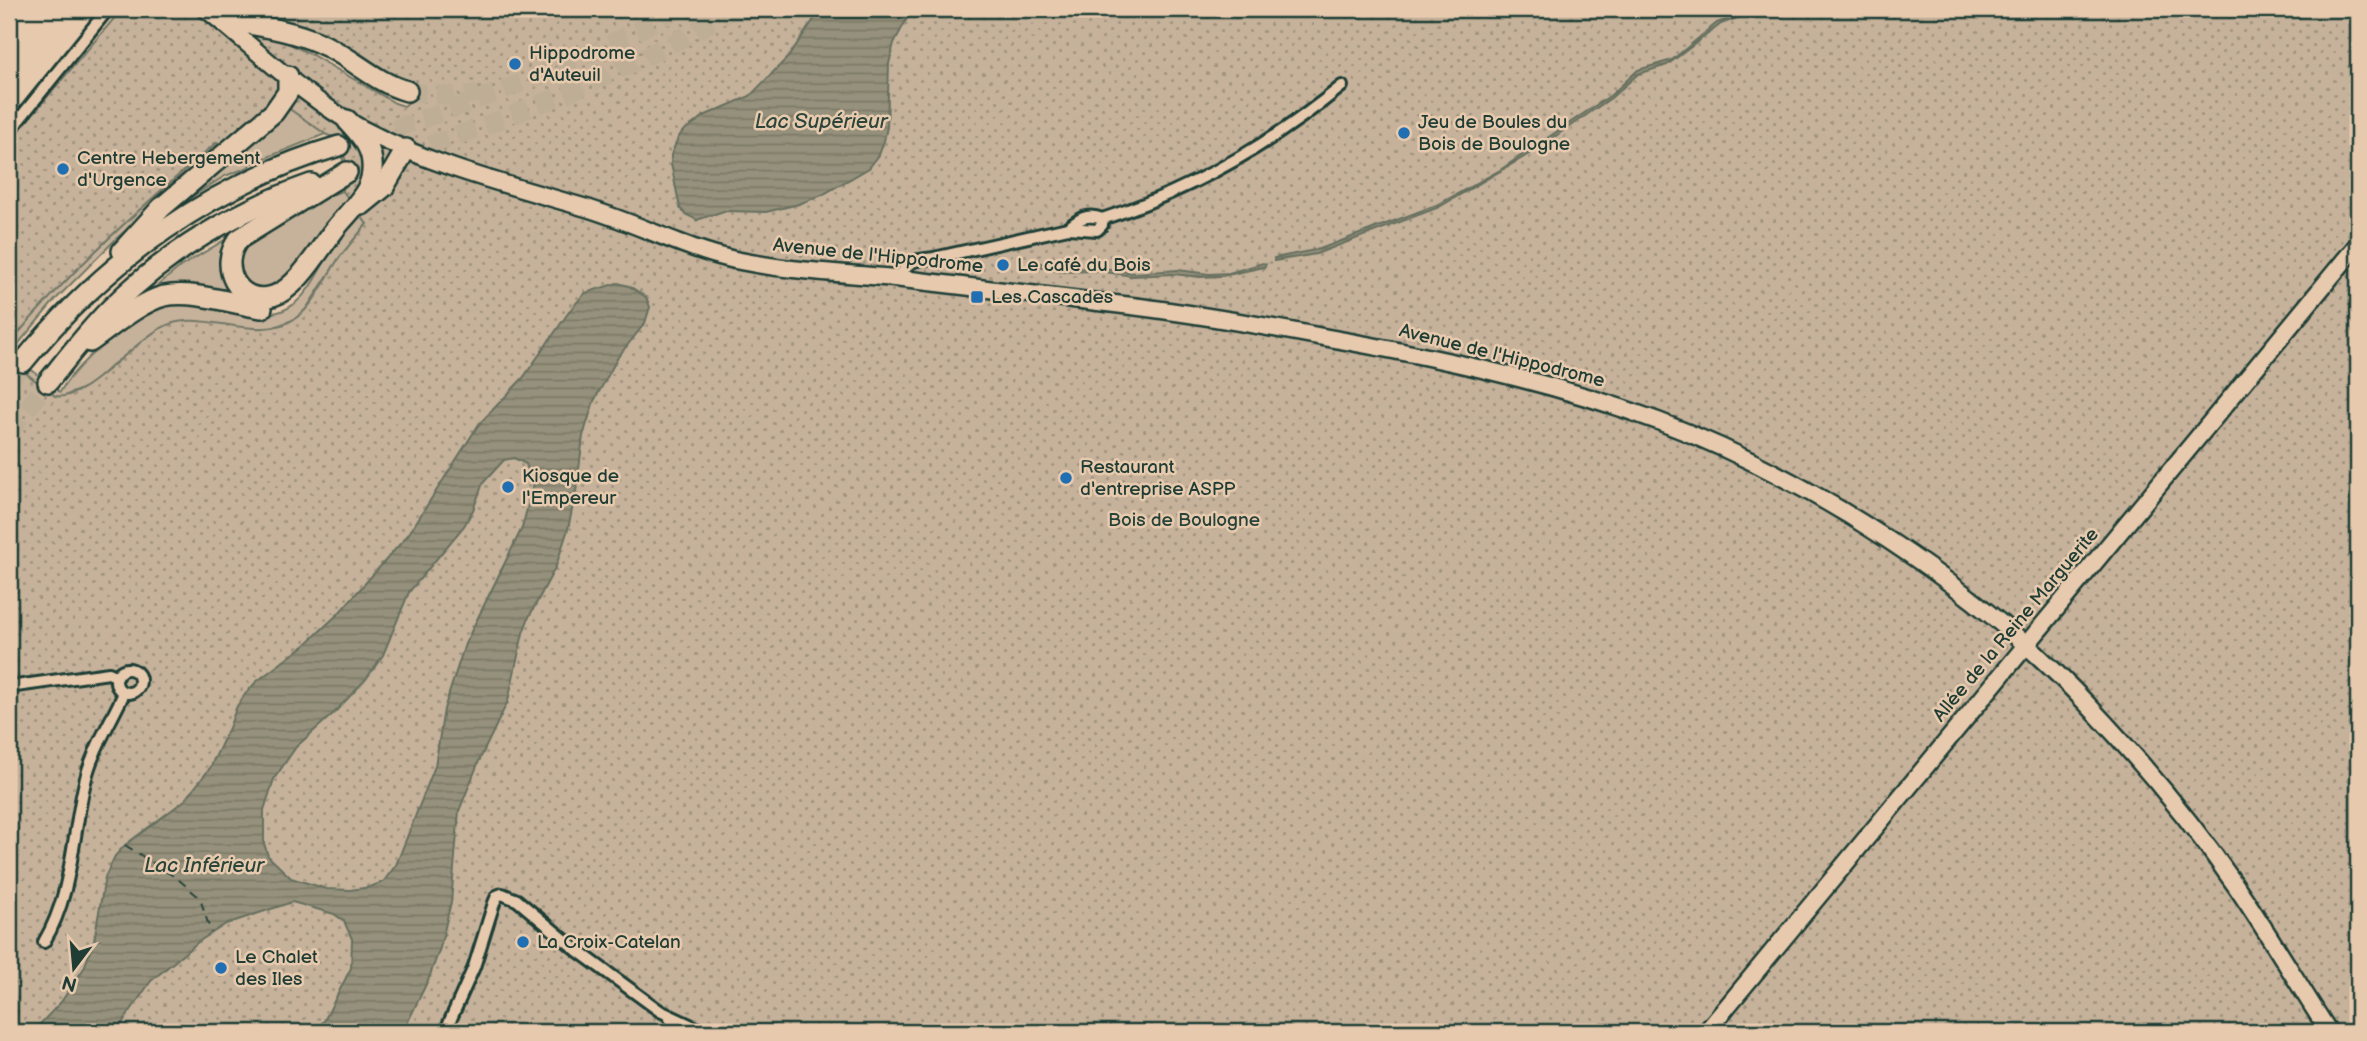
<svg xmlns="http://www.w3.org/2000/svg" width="2367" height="1041" viewBox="0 0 2367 1041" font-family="'Balsamiq Sans',sans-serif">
<defs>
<pattern id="park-dots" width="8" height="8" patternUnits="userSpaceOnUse" patternTransform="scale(1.75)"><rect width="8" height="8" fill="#c6b29a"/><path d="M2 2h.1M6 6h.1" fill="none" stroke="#a0927e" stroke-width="1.8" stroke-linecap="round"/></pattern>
<pattern id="water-rules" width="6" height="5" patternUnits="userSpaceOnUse" patternTransform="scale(1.75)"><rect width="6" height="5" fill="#96917c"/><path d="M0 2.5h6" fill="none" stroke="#7a7866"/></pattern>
</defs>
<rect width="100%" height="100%" fill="#e7caae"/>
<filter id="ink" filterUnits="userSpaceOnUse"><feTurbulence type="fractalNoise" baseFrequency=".0143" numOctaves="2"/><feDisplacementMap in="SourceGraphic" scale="14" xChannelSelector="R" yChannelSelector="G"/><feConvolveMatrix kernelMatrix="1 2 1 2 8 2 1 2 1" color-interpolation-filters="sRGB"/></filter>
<g filter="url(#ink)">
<g fill="#c6b29a" stroke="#727867" stroke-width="2">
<path d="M275 99 117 238 55 300 9 355V344C71 269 143 205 218 142L221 143Z"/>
<path d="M287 107 358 146 350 200 326 223 288 278 264 292 239 280 237 250 321 199 342 191 349 178 335 137 325 134 253 163 250 162 249 167 225 176 169 211Z"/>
<path d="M361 216 367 224 339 258 306 309 295 319 272 328 161 329 112 365 91 385 62 397 55 396 9 360 11 354 60 392C77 362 146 298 184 301 214 304 256 322 284 310 310 299 320 265 336 243 343 233 352 225 361 216Z"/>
<path d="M236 233 241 296 140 300 180 267Z"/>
</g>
<path fill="url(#park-dots)" stroke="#727867" stroke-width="2" fill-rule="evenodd" d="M122 9H2358V1032H9V506L12 498 9 464V360L55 396C86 403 137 335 170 324 210 311 258 344 296 318 316 304 326 276 340 257 348 246 358 235 367 224L342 190C356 178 343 153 337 138L327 135 275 99 221 144 217 142C143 205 71 269 9 344V142ZM276 37 367 66 394 81 418 89 413 99 404 106 395 103 312 55Z"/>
<g fill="url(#water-rules)" stroke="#666f5f" stroke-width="2" fill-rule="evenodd">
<path d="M821 9H912L894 43 889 64 887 127 884 141 879 155 869 168 822 195 799 204 766 212 724 211 697 220 685 214 680 208 671 164V155L678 138 683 131 706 115 750 96 788 57Z"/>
<path d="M1740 15V17L1721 24 1667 65 1638 74 1611 98 1534 151 1439 207 1316 254 1274 261V258L1320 249 1439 204 1500 170 1611 95 1638 70 1672 60 1717 23Z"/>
<path d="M1037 262 1062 269 1099 268 1135 273 1178 270 1209 274 1229 273 1263 263 1266 264 1264 267 1222 276 1200 277 1173 274 1133 276 1098 271 1060 272 1037 266Z"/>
<path d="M617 283 629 286 646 297 650 307 645 323 618 357 594 401 583 436 577 486 568 529 556 566 529 617 523 633 508 701 479 761 459 811 451 902 440 948 429 978 403 1032H313L324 1021 351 968 352 939 344 921 334 914 292 902 226 924 198 942 151 981 116 1032H28L41 1023 61 1002 84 968 94 941 105 877 115 856 125 845 185 800 210 768 229 728 237 706 246 693 256 682 305 645 338 614 408 535 479 424 523 378 571 309 585 293ZM514 458 526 464 533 486 522 528 465 644 444 709 435 766 396 865 383 882 370 887 350 890 327 889 291 878 268 856 264 843V810L274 779 296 747 335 712 366 679 383 655 409 592 464 526 473 510 483 483 504 460Z"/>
</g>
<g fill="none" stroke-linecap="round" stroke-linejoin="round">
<path stroke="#2b453b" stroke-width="2" stroke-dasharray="9 7" stroke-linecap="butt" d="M125 845 178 879 200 898 211 933"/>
<g stroke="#bfae96" stroke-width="19" stroke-dasharray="19 10" stroke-linecap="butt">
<path d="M407 91 448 96 477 94"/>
<path d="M339 146C456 110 570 69 678 9"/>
<path d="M347 172C486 129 608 82 735 9"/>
<path d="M9 382 23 362"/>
<path d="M9 432 48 382"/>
</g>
<defs>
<g id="minor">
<path d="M9 132 108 9"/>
<path d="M1102 219C1190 191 1271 144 1342 86"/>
<path d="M898 279C908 260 913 260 934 258L1068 228 1097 230 1102 225V219C1087 213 1079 219 1068 228"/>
<circle cx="128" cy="681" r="12"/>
<path d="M9 687 109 673 117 677"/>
<path d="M44 942C73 893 72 836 85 782 92 750 111 722 124 693"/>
<path d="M670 1019 683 1032"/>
<path d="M445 1032 474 967 494 903 497 896 502 894 517 900 578 951 660 1011 705 1032"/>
</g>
<g id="secondary">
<path d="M206 9C256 49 305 98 362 129 432 166 509 185 583 207 635 222 682 248 735 260 787 271 842 273 894 278 968 287 1042 295 1115 304 1185 312 1254 324 1323 337 1436 357 1550 381 1658 421 1810 478 1976 586 2088 705 2141 761 2192 822 2236 886 2269 934 2298 984 2329 1032"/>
<path d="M1706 1032 2358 244"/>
</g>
<g id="trunk">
<path d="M235 22C265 26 299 32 326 46 355 60 375 82 407 91"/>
<path d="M347 120C361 136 374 148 372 171 372 176 370 182 368 187 360 203 346 215 335 229 320 248 297 289 273 296 238 307 217 265 239 239L347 172"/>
<path d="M362 205 384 187 406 149"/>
<path d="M122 251 161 208 274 112 288 92V76"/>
<path d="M90 342C110 328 140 302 164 296 195 290 231 304 262 308"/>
<path d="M23 362C105 261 213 183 339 146"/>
<path d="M48 382C68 357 88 331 111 308 167 252 237 210 311 184"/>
</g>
</defs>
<use href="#minor" stroke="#1f3d34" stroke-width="16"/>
<use href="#secondary" stroke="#1f3d34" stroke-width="21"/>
<use href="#trunk" stroke="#1f3d34" stroke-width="24"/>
<use href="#minor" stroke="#e7caae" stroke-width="10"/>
<use href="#secondary" stroke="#e7caae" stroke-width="16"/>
<use href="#trunk" stroke="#e7caae" stroke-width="19"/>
</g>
</g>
<g fill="#1f6fb2" stroke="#e7caae" stroke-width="2.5">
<circle cx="515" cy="64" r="7"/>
<circle cx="1404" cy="133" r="7"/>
<circle cx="63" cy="169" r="7"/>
<circle cx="1003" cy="265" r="7"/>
<rect x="970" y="290" width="14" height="14" rx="3.5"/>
<circle cx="1066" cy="478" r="7"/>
<circle cx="508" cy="487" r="7"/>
<circle cx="523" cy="942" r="7"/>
<circle cx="221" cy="968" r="7"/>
</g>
<g text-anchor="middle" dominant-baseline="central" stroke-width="5" stroke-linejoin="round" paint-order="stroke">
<g font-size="19" fill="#1f3d34" stroke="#e7caae" text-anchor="start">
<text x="529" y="53">Hippodrome<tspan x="529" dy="22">d'Auteuil</tspan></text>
<text x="1418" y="122">Jeu de Boules du<tspan x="1418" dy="22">Bois de Boulogne</tspan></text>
<text x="77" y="158">Centre Hebergement<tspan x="77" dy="22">d'Urgence</tspan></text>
<text x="1017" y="265">Le café du Bois</text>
<text x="991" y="297">Les Cascades</text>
<text x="1080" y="467">Restaurant<tspan x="1080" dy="22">d'entreprise ASPP</tspan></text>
<text x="522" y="476">Kiosque de<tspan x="522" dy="22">l'Empereur</tspan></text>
<text x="537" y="942">La Croix-Catelan</text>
<text x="235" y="957">Le Chalet<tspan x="235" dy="22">des Iles</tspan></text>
</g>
<g font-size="19" fill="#1f3d34" stroke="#e7caae">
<text transform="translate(878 256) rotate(6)">Avenue de l'Hippodrome</text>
<text transform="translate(1502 356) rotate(14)">Avenue de l'Hippodrome</text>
<text transform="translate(2016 625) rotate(-50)">Allée de la Reine Marguerite</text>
</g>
<g font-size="19" fill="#274339" stroke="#e7caae">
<text x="1184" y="520">Bois de Boulogne</text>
</g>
<g font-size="21" font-style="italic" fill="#2b453b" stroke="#e7caae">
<text x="821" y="121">Lac Supérieur</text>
<text x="204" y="865">Lac Inférieur</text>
</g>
</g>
<rect width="2367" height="1041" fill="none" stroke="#e7caae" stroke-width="35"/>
<rect x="18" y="18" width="2332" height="1006" fill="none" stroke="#1f3d34" stroke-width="2.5" filter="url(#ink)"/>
<g transform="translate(74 968) rotate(196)" stroke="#e7caae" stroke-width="5" paint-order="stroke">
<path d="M0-5L12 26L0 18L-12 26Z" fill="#1f3d34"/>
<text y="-10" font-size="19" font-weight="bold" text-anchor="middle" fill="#1f3d34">N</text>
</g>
</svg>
